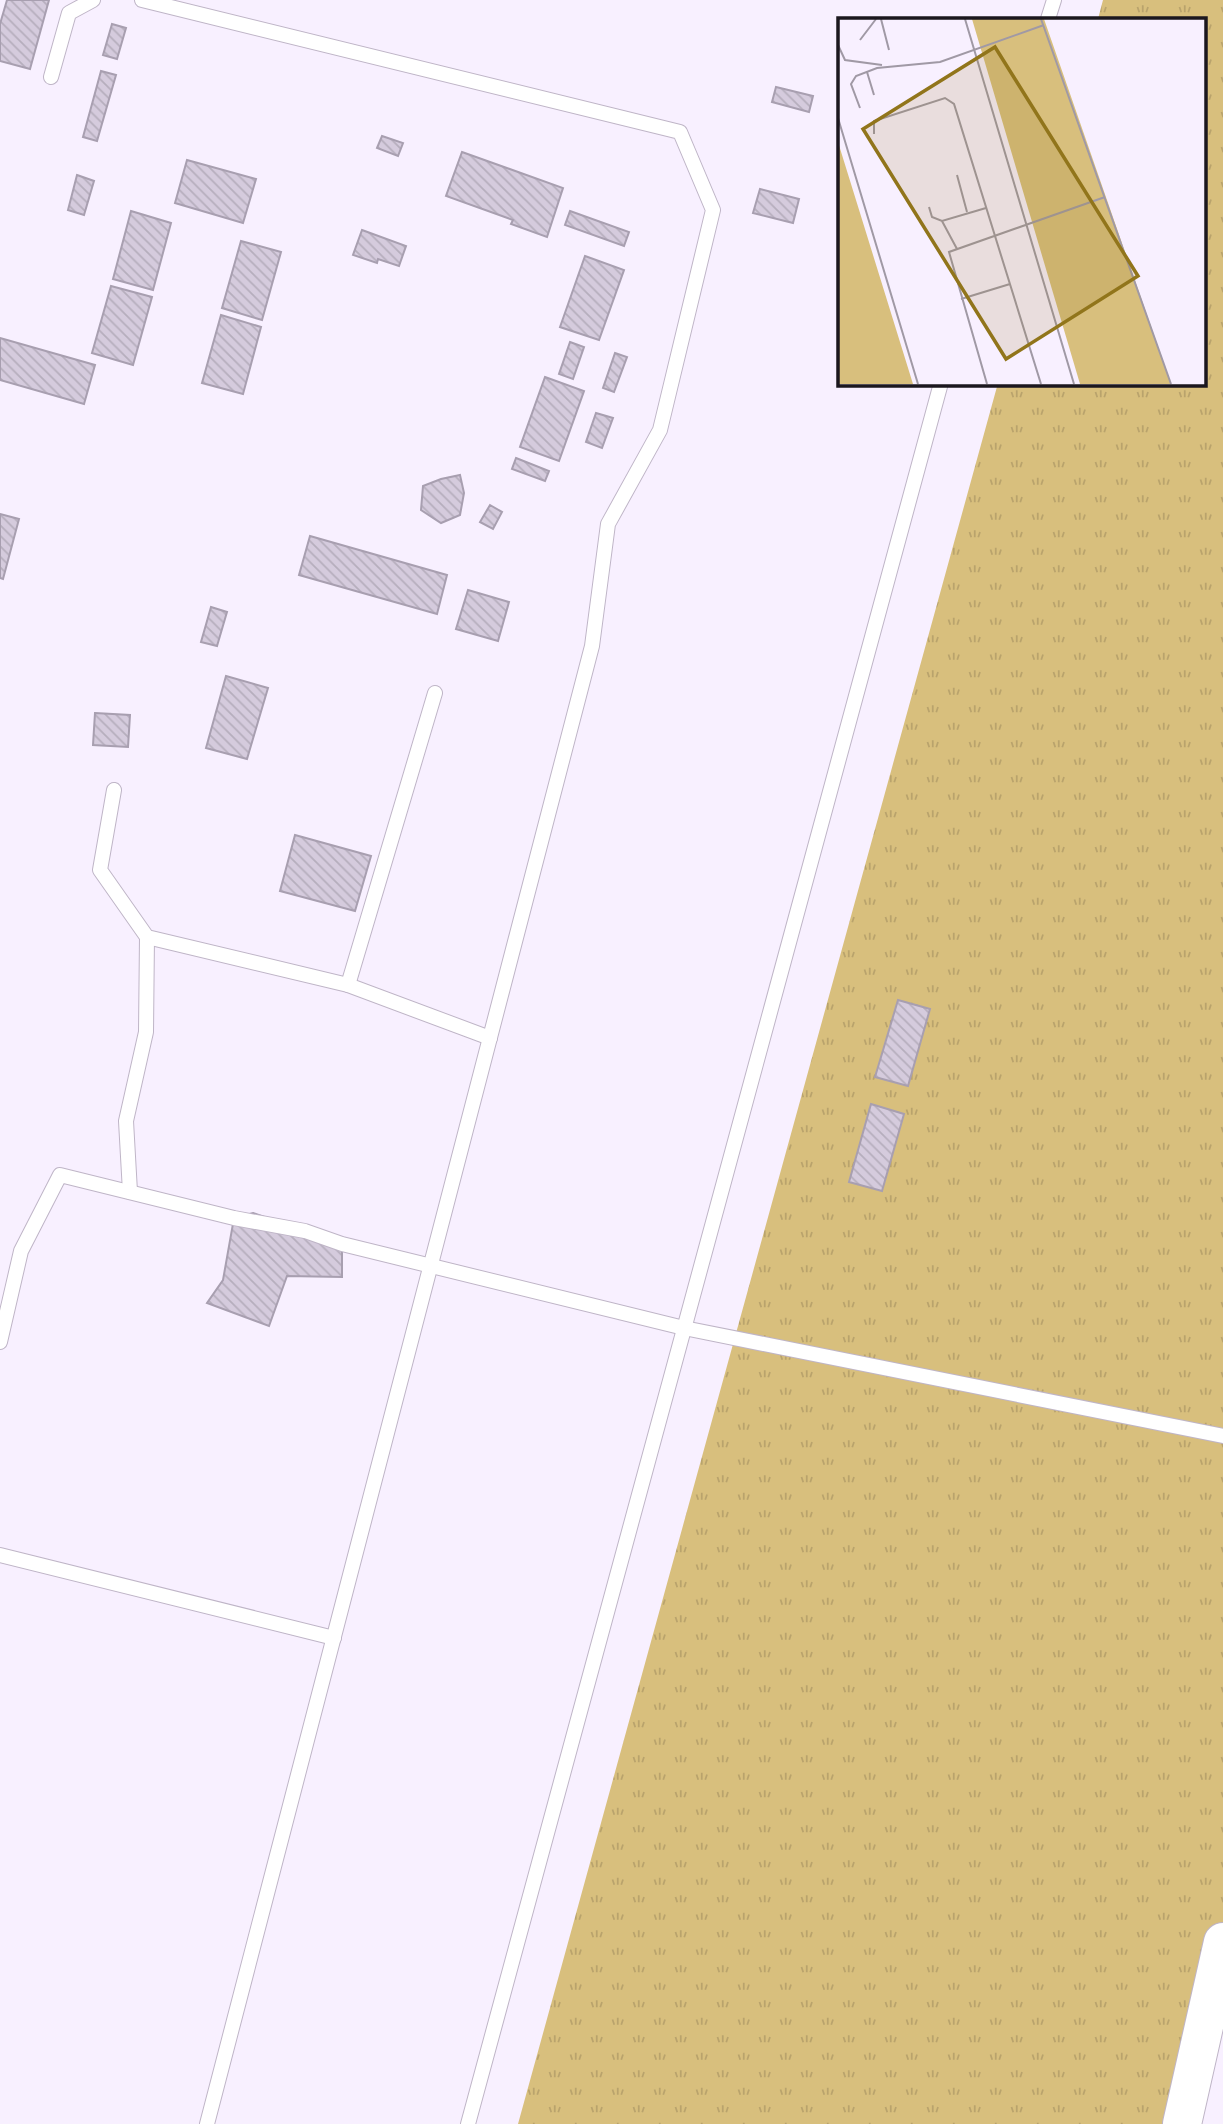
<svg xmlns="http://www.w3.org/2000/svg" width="1223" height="2124" viewBox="0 0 1223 2124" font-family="'IBM Plex Sans',sans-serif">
<defs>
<pattern id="grass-tufts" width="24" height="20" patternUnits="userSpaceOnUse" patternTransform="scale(1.75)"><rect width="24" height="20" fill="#d8bf7d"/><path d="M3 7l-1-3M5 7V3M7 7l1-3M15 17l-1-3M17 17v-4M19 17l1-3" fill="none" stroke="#b9a36c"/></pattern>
<pattern id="building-back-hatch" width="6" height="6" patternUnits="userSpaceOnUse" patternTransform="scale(1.75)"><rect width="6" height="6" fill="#d5cbdd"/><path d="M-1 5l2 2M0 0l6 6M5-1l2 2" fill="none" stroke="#b6aebd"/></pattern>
</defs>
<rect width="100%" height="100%" fill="#f8f0ff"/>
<path fill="url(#grass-tufts)" d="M1103 0H1223V1998L1193 2124H518L998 383H1204V19H1098Z"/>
<g fill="url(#building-back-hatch)" stroke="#a89fb0" stroke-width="2">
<path d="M7 0H49L30 69 0 61V24Z"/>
<path d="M112 24 126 28 117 59 103 55Z"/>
<path d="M101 71 116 75 97 141 83 137Z"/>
<path d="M776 87 813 96 809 112 772 102Z"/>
<path d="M382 136 403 143 398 156 377 148Z"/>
<path d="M462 152 563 188 547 237 511 224 513 220 446 196Z"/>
<path d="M187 160 256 179 243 223 175 203Z"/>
<path d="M77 175 94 181 84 215 68 210Z"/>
<path d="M760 189 799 199 793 223 753 213Z"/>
<path d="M131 211 171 223 153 290 113 279Z"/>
<path d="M570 211 629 232 624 246 565 225Z"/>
<path d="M362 230 406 246 399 266 378 259 377 263 353 255Z"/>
<path d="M241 241 281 252 262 320 222 308Z"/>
<path d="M585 256 624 270 599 340 560 327Z"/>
<path d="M111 286 152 297 133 365 92 353Z"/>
<path d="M221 315 261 327 243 394 202 383Z"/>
<path d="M0 338 95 365 84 404 0 380Z"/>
<path d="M570 342 584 347 573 379 559 374Z"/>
<path d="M615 353 627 357 614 392 603 388Z"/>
<path d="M545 377 584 391 559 461 520 447Z"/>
<path d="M596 413 613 418 602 448 586 442Z"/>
<path d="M516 458 549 471 545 481 512 469Z"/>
<path d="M460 475 464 493 460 515 441 523 421 510 423 486 441 479Z"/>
<path d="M490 505 502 512 493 529 480 522Z"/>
<path d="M0 514 19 519 3 579 0 578Z"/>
<path d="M310 536 447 575 437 614 299 575Z"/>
<path d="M468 590 509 602 498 641 456 629Z"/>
<path d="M211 607 227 612 217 646 201 642Z"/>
<path d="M226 676 268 688 247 759 206 748Z"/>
<path d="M95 713 130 715 128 747 93 745Z"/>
<path d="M295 835 371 856 355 911 280 891Z"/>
<path d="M898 1000 930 1009 908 1086 875 1077Z"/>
<path d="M871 1104 904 1114 882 1191 849 1182Z"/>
<path d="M253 1213 342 1244V1277L287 1276 269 1326 207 1303 223 1280 234 1218Z"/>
</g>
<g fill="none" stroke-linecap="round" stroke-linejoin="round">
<defs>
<g id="service">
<path d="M142 0 680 132 713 210 660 430 608 524 592 646 207 2124"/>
<path d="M1048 19 1054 0"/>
<path d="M51 77 69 13 93 0"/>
<path d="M114 790 100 870 147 937 348 985 490 1038"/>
<path d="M348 985 435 693"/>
<path d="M130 1192 126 1121 146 1032 147 937"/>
<path d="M0 1342 21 1251 60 1175 234 1218 305 1231 342 1244 684 1328 1223 1436"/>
<path d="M0 1555 334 1638"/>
<path d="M468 2124 941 383"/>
</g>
<path id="primary" d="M1182 2124 1223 1942"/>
</defs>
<use href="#service" stroke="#bfb5c7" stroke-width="16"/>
<use href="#primary" stroke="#bfb5c7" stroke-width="40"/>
<use href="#service" stroke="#fff" stroke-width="14"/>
<use href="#primary" stroke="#fff" stroke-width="38"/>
</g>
<g transform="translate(838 18)">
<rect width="368" height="368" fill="#f8f0ff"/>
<path d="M134 1H206L333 366H242ZM0 124 75 366H0Z" fill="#d8bf7d"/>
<path fill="none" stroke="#a099a5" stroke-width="2" d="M43 1 51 32M127 1 236 366M203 1 333 366M22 22 38 1M0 27 7 42 44 47M29 54 36 77M22 90 13 66 18 58 39 50 102 44 206 7M0 100 80 366M36 116V103L107 80 116 86 203 366M119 157 129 194M91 189 94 199 104 203 148 190M104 203 119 231M123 281 172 266M149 366 111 234 267 179"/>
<path fill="#91751b" fill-opacity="0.15" stroke="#91751b" stroke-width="3.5" d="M157 29 300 258 168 341 25 111Z"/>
<rect width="368" height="368" fill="none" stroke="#1b171e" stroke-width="3.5"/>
</g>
</svg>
